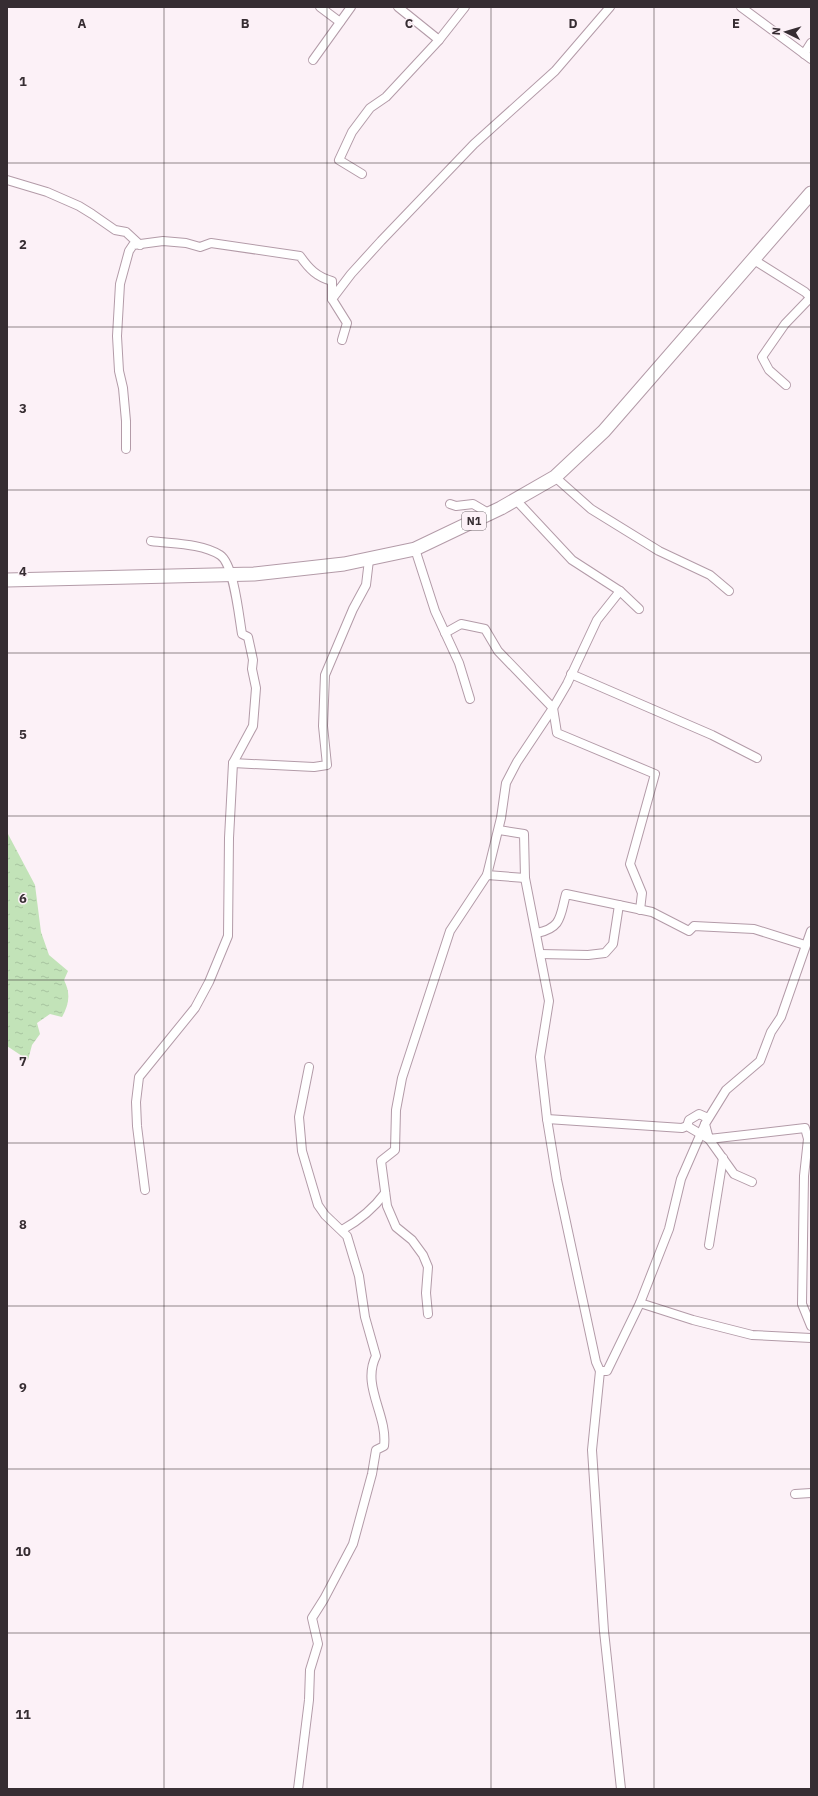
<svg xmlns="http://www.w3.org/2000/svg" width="818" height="1796" viewBox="0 0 818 1796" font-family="'IBM Plex Sans',sans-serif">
<defs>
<pattern id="water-ripples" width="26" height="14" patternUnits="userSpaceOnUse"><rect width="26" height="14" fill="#c2e3b8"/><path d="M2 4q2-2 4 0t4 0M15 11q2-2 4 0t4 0" fill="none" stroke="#a7c39f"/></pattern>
</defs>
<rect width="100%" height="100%" fill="#fcf1f7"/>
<path fill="url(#water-ripples)" d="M7 827 8 834 35 885 41 932 49 955 68 971 64 980C71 994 69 1004 62 1017L50 1014 37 1023 40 1034 32 1045 28 1060 7 1046Z"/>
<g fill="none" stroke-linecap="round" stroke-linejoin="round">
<defs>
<g id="minor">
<path d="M320 7 340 22"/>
<path d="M398 7 439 40"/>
<path d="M741 7 811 59"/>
<path d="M804 54 811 43"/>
<path d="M313 60 351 7"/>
<path d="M362 174 339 160 352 132 370 108 386 97 439 40 465 7"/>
<path d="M7 180 47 192 79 206 92 214 115 230 126 232 140 245"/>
<path d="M754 260 805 292 811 298"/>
<path d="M342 340 347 323 332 299 351 274 381 241 474 144 555 71 610 7"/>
<path d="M786 385 769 370 762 357 785 324 811 297"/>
<path d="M126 449V421L123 388 119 371 117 336 120 284 129 251 133 245 163 241 186 243 200 247 211 243 300 256C309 269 317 277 332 281V299"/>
<path d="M555 477 591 509 659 551 710 575 729 591"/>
<path d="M516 500 572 560 620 591 639 609"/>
<path d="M450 504 456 506 473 504 490 514"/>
<path d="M415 549 435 611 459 663 470 699"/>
<path d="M445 633 461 624 485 629 498 651 553 708 557 733 655 774 630 864 642 893 640 910"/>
<path d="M571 674 712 735 757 758"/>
<path d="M233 763 314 767 327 765 323 726 325 675 353 609 366 585 369 560"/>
<path d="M499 830 524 834 525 878 549 1001 540 1057 547 1119 557 1180 596 1362 600 1371H607L640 1303 669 1229 681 1179 705 1124"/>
<path d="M487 875 525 878"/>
<path d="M811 931 781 1017 771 1032 760 1061 726 1090 705 1124 709 1139 805 1128 808 1139 804 1176 802 1304 811 1326"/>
<path d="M537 933C562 928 560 916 566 894L652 912 689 931 694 926 754 929 805 945"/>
<path d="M540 954 588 955 605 953 613 944 619 905"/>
<path d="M547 1119 682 1128 687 1126 709 1139 734 1174 752 1182"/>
<path d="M687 1126 689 1120 699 1114 708 1118"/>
<path d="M145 1190 137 1126 136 1102 139 1077 195 1008 209 982 228 936 229 838 233 763 253 726 256 688 252 669 253 660 248 637 242 634C239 617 234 564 220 555 201 543 172 544 151 541"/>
<path d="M342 1230C358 1221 374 1208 385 1193"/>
<path d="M709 1245 723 1158"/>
<path d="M640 1303 693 1320 752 1335 811 1338"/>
<path d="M428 1314 426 1293 428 1267 423 1255 412 1240 396 1227 387 1206 381 1161 395 1150 396 1110 402 1078 450 931 487 875 501 818 506 783 517 762 553 708 567 684 597 620 620 591"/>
<path d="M600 1371 592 1450 604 1631 621 1789"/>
<path d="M795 1494 811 1493"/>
<path d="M298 1789 309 1700 310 1670 318 1644 312 1618 324 1599 353 1544 372 1474 376 1450 384 1446C388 1415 361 1386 376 1356L365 1317 359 1276 347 1236 325 1215 318 1205 302 1151 299 1117 309 1067"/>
</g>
<path id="trunk" d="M7 580 254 574 344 564 415 549 501 508 555 477 604 431 811 193"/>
</defs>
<use href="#minor" stroke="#b39ba8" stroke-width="10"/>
<use href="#trunk" stroke="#b39ba8" stroke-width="15"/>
<use href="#minor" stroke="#fff" stroke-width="8"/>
<use href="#trunk" stroke="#fff" stroke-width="13"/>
</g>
<path fill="none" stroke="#362d32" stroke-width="1" stroke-opacity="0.55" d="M164 7V1789M327 7V1789M491 7V1789M654 7V1789M7 163H811M7 327H811M7 490H811M7 653H811M7 816H811M7 980H811M7 1143H811M7 1306H811M7 1469H811M7 1633H811"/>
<g text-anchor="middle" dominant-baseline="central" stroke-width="3" stroke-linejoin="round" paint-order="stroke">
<rect fill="#fcf1f7" stroke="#71686d" stroke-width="1" x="462" y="512" width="24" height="18" rx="3"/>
<g font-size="11" font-weight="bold" fill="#362d32">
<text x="474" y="521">N1</text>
</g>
</g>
<g font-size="13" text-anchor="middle" font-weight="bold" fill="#362d32" stroke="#fcf1f7" stroke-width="3" stroke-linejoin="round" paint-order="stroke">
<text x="82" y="28">A</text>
<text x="245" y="28">B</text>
<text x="409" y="28">C</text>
<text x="573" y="28">D</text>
<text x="736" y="28">E</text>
<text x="23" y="86">1</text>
<text x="23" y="249">2</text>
<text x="23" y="413">3</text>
<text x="23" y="576">4</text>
<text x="23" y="739">5</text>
<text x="23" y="903">6</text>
<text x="23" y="1066">7</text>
<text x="23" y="1229">8</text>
<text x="23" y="1392">9</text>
<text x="23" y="1556">10</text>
<text x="23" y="1719">11</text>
</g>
<rect width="818" height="1796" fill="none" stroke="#362d32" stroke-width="16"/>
<g transform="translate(786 32) rotate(275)" stroke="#fcf1f7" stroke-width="3" paint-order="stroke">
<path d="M0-3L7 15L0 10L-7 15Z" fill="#362d32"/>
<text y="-6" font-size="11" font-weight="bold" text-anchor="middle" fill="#362d32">N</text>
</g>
</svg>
